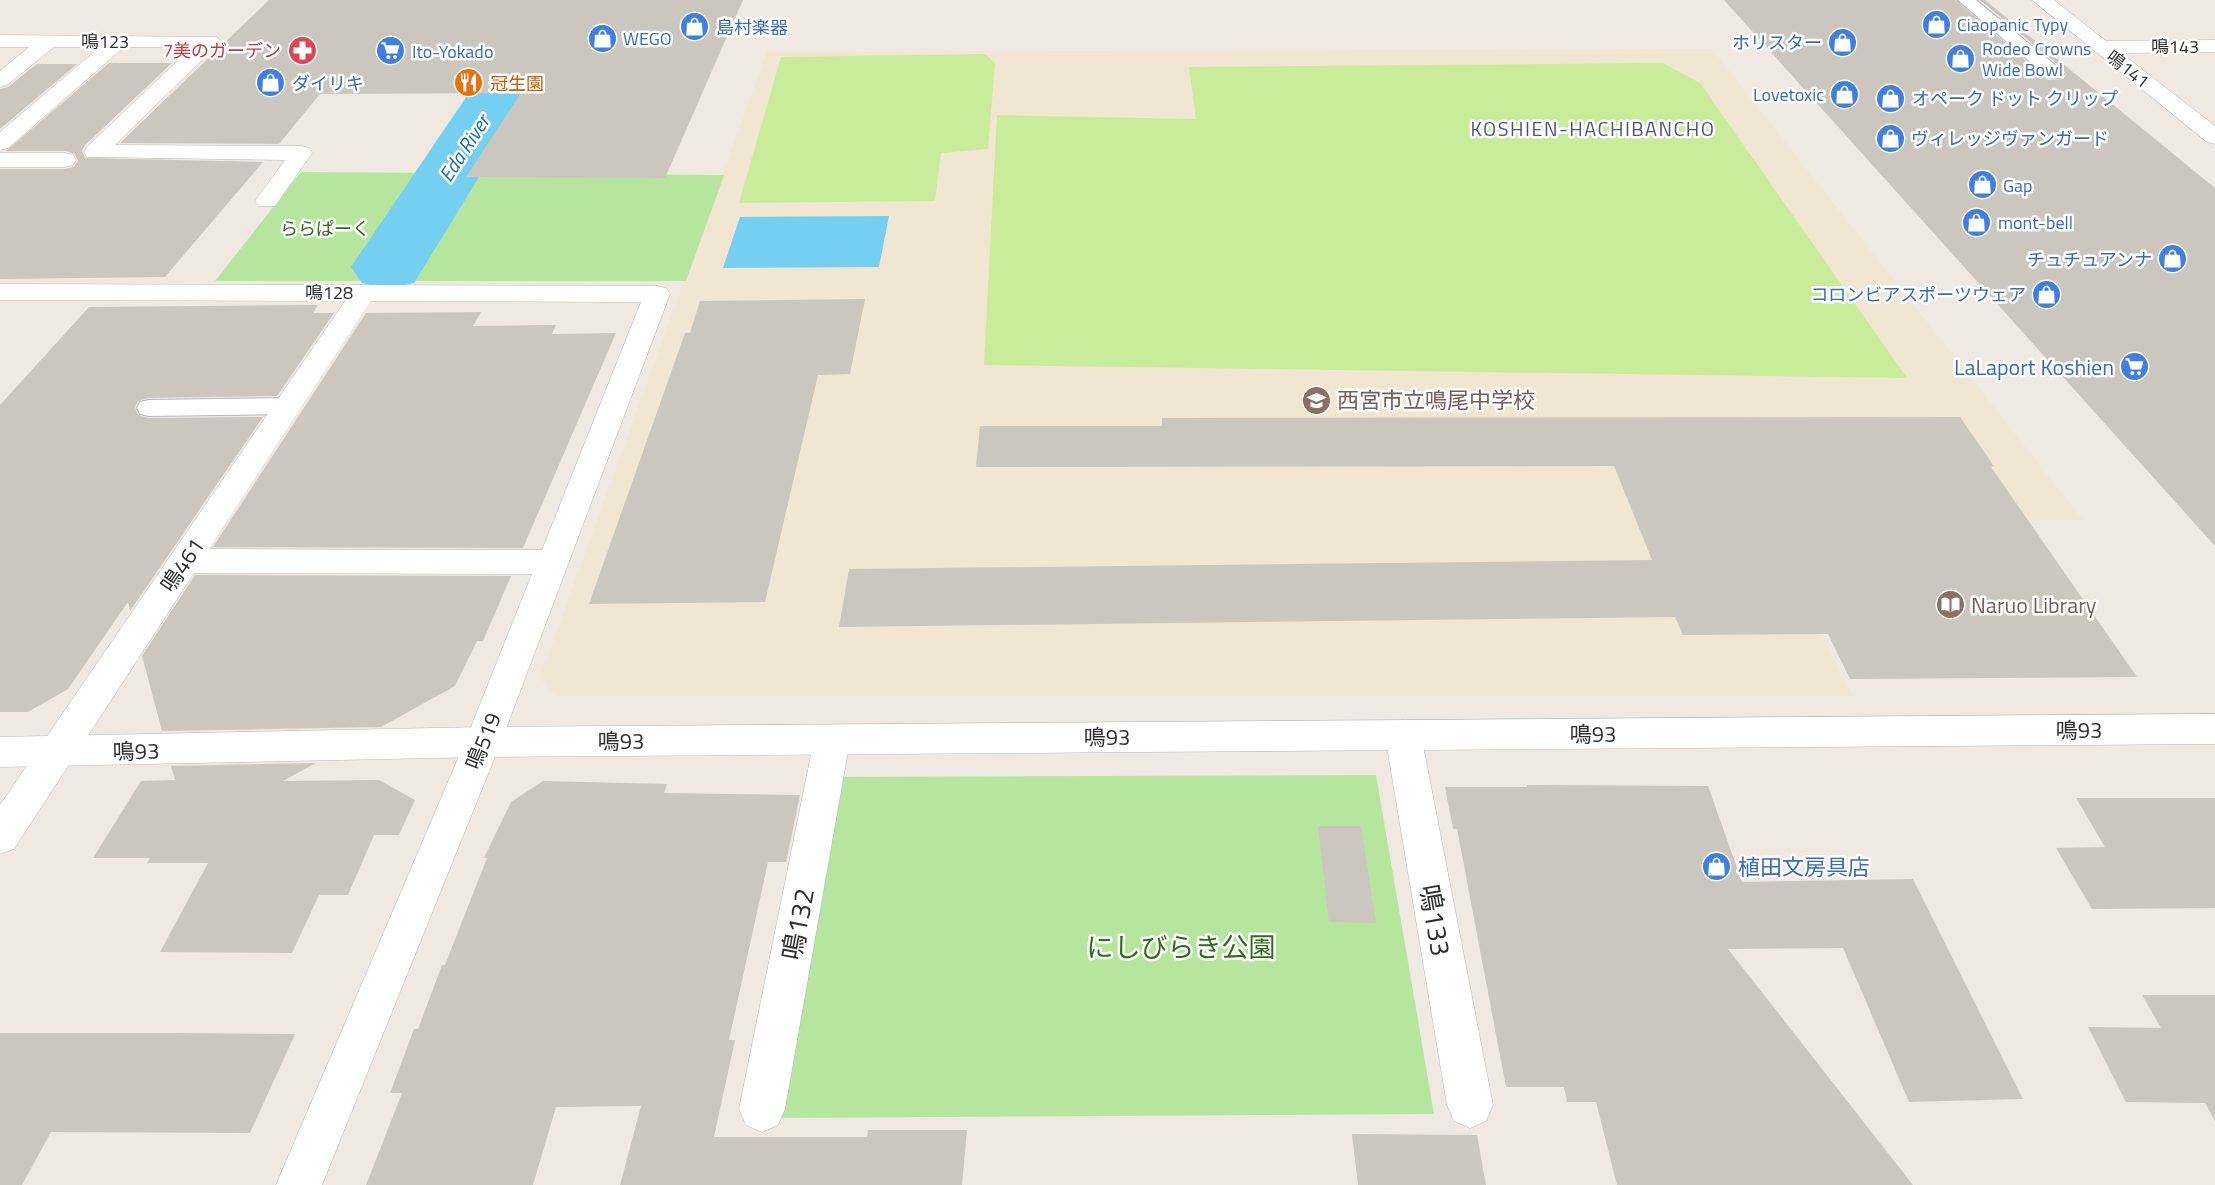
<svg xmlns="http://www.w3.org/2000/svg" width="2215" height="1185" viewBox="0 0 2215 1185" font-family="'Titillium Web','Noto Sans JP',sans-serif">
<rect width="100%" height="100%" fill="#efe9e1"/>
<path fill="#f0e6d1" d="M1712 49 2083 520 1766 523 1853 696H555L540 678 767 52Z"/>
<g fill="#b6e59e">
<path d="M301 172 724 175 686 281H215Z"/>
<path d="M1376 775 1434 1114 778 1118 835 777Z"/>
</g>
<g fill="#c9ec9a">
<path d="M985 54 995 63 988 149 941 153 935 201 739 203 781 57Z"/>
<path d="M1663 63 1700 83 1907 378 984 365 997 115 1196 119 1189 67Z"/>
</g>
<path fill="#75cff0" d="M889 216 879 267 723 268 740 217Z"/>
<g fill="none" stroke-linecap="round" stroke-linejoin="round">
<path fill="#75cff0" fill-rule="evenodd" d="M532 0H588L414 283 388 289 362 283 351 267Z"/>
</g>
<g fill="#cbc7bf">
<path d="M269 0H743L665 178 466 177 521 93 320 94 279 144 120 143Z"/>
<path d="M1724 0H1956L2048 80 2063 79 2066 74 2062 68 1980 0H1985L2215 188V546Z"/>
<path d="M109 63H172L85 145 82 151 85 158 263 162 165 277 0 279V169H65L74 167 78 161 75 154 66 151H6Z"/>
<path d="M37 64H77L0 129V89L8 87Z"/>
<path d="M865 299 850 374 818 375 765 602 589 604 685 333H690L700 301Z"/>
<path d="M318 305 313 313H334L277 396 149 398 138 401 135 407 138 415 149 418 263 417 130 611 128 602 68 689 28 712H0V405L89 307Z"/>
<path d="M481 312 473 326 556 325 552 334 616 333 523 548 213 547 366 313Z"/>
<path d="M1960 417 1994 466 1991 467 2137 677 1850 679 1828 634 1683 635 1675 617 839 627 849 569 1652 560 1614 466 976 467 980 426H1162V418Z"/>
<path d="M195 575 511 576 483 641H477L455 686 381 727 162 731 142 656Z"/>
<path d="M316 763 283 781 379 780 415 800 399 835H374L348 895H319L292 953 160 952 208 863H147L150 858H93L141 781 175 780 171 766Z"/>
<path d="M543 781 667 784 664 793 800 795 786 862H768L729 1040H735L714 1137H867L868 1130H967L962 1185H620L641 1106 556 1107 533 1185H366L402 1093H390L414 1029H418L442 965H445L487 858H484L511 802Z"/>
<path d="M1527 785 1708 786 1742 882 1913 879 2023 1099 1909 1102 1843 948 1728 949 1913 1185H1617L1596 1102H1567L1564 1087H1506L1457 829H1453L1445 787H1527Z"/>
<path d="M2076 798H2215V908L2092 909 2056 848 2105 847Z"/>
<path d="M1318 826H1361L1376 923 1329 922Z"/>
<path d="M2142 995H2215V1121L2205 1103 2126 1102 2088 1027 2161 1028Z"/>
<path d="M0 1033H168L295 1034 250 1133 51 1132 22 1185H0Z"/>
<path d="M1352 1134 1477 1135 1486 1185H1358Z"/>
</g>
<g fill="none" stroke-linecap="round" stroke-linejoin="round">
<defs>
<g id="lane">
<path d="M1958 0H1976L2061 70 2064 74 2061 78H2049Z"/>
<path d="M288 398 297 400 300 406 297 412 288 414 149 416 140 414 137 408 140 402 149 400Z"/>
</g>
<g id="street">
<path d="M2032 0H2054L2106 41 2215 40V52L2121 53 2215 126V144L2207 142Z"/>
<path d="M0 35 217 37 220 41 217 45 115 145 301 146 309 148 312 153 275 206H259L255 201 285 160 87 157 84 152 87 147 192 47H124L8 148 0 150V132L100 47H54L7 85 0 87V71L29 47H0Z"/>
<path d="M0 153H65L73 155 76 160 73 165 65 167H0Z"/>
<path d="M0 284 657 286 666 288 670 294 501 742 322 1185H276L465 742 532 574 194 573 14 849 0 854V805L345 301 0 300ZM371 301 641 302 542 550 209 549Z"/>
<path d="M1403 720 1416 724 1421 735 1493 1105 1486 1121 1470 1128 1454 1121 1447 1105 1385 735 1390 724Z"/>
<path d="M832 725 845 729 850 740 785 1109 778 1125 762 1132 746 1125 739 1109 814 740 819 729Z"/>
</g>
<path id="secondary" d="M2215 714V744L483 757 0 767V737L483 727Z"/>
</defs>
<use href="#lane" stroke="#b4b7c1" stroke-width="2"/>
<use href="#street" stroke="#b4b7c1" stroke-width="1"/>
<use href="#secondary" stroke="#b4b7c1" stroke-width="1"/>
<use href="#lane" fill="#fff" fill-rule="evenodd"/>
<use href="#street" fill="#fff" fill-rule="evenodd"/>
<use href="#secondary" fill="#fff" fill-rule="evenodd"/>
</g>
<defs>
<symbol id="shop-disc" viewBox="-11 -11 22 22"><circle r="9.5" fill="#3f7fe0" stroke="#fff"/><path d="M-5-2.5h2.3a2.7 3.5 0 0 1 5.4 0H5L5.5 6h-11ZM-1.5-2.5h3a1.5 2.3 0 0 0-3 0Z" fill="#fff"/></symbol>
<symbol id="pharmacy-disc" viewBox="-11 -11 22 22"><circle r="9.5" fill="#e0444e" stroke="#fff"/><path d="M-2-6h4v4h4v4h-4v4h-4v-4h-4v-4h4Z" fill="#fff"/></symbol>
<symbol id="supermarket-disc" viewBox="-11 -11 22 22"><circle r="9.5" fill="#3f7fe0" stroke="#fff"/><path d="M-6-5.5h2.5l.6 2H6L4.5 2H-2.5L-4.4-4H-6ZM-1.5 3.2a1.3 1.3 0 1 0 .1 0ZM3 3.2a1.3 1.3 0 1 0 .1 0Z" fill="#fff"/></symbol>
<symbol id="restaurant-disc" viewBox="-11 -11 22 22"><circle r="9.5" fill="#e8710a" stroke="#fff"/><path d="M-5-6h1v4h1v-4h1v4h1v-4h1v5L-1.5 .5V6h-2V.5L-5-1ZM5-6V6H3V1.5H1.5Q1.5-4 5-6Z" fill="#fff"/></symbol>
<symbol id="school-disc" viewBox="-11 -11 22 22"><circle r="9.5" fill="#8d6e63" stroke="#fff"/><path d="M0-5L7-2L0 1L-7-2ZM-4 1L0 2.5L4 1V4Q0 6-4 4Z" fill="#fff"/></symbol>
<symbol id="library-disc" viewBox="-11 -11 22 22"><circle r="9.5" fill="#8d6e63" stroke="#fff"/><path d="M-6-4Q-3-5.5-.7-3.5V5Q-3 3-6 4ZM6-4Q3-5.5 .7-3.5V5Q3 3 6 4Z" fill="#fff"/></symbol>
</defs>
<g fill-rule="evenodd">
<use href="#shop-disc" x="1920" y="8" width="33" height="33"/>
<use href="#shop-disc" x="678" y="10" width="33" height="33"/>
<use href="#shop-disc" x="586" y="22" width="33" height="33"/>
<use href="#shop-disc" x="1826" y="26" width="33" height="33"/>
<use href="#pharmacy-disc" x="286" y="34" width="33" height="33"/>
<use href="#supermarket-disc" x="374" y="34" width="33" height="33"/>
<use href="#shop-disc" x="1944" y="42" width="33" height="33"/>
<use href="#shop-disc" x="254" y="66" width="33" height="33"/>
<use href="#restaurant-disc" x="452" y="66" width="33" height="33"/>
<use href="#shop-disc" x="1828" y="78" width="33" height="33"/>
<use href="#shop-disc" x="1874" y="82" width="33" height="33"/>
<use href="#shop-disc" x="1874" y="122" width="33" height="33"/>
<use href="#shop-disc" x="1966" y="168" width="33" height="33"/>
<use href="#shop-disc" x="1960" y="206" width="33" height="33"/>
<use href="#shop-disc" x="2156" y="242" width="33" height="33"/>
<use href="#shop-disc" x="2030" y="278" width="33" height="33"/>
<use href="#supermarket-disc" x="2118" y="350" width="33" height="33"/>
<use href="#school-disc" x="1300" y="384" width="33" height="33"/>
<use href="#library-disc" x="1934" y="588" width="33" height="33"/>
<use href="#shop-disc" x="1700" y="850" width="33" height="33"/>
</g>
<g text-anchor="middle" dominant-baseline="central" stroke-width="5" stroke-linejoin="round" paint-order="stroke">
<g font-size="18" fill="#366cbe" stroke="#fff" text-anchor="start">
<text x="1957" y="24">Ciaopanic Typy</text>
<text x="716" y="27">島村楽器</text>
<text x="623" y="38">WEGO</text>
<text x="1822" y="42" text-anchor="end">ホリスター</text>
<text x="1982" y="48">Rodeo Crowns<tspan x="1982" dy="21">Wide Bowl</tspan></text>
<text x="412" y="51">Ito-Yokado</text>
<text x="292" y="83">ダイリキ</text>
<text x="1824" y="94" text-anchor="end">Lovetoxic</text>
<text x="1912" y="98">オペーク ドット クリップ</text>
<text x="1911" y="138">ヴィレッジヴァンガード</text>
<text x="2003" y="185">Gap</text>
<text x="1998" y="222">mont-bell</text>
<text x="2152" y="259" text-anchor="end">チュチュアンナ</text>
<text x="2026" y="294" text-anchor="end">コロンビアスポーツウェア</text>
</g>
<g font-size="18" fill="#2e2e2e" stroke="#fff">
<text x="105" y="41">鳴123</text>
<text x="2175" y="46">鳴143</text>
<text transform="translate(2128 69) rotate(38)">鳴141</text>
<text x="329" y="292">鳴128</text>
</g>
<g font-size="18" fill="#be3a42" stroke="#fff" text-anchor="end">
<text x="281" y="50">7美のガーデン</text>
</g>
<g font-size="18" fill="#c56008" stroke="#fff" text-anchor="start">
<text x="490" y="83">冠生園</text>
</g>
<g font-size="18" fill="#2c6e1b" stroke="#fff">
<text x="325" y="228">ららぱーく</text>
</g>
<g font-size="20" letter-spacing="1.5" fill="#4d5680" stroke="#fff">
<text x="1593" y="128">KOSHIEN-HACHIBANCHO</text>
</g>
<g font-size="20" font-style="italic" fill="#0d6fa3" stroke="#fff">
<text transform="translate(464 148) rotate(-57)">Eda River</text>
</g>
<g font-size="22" fill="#366cbe" stroke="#fff" text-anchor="end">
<text x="2114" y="367">LaLaport Koshien</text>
<text x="1738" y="867" text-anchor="start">植田文房具店</text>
</g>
<g font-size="22" fill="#785e54" stroke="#fff" text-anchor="start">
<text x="1337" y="400">西宮市立鳴尾中学校</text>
<text x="1971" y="605">Naruo Library</text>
</g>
<g font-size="22" fill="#2e2e2e" stroke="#fff">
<text transform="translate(182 565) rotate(-56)">鳴461</text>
<text x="2079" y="730">鳴93</text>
<text x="1593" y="734">鳴93</text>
<text x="1107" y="737">鳴93</text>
<text transform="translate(483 741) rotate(-68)">鳴519</text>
<text x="621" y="741">鳴93</text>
<text transform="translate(136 751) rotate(-1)">鳴93</text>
</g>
<g font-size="27" fill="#2e2e2e" stroke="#fff">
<text transform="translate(1436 920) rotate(80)">鳴133</text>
<text transform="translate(797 924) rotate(-79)">鳴132</text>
</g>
<g font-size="27" fill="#2c6e1b" stroke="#fff">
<text x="1181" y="946">にしびらき公園</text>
</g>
</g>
</svg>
